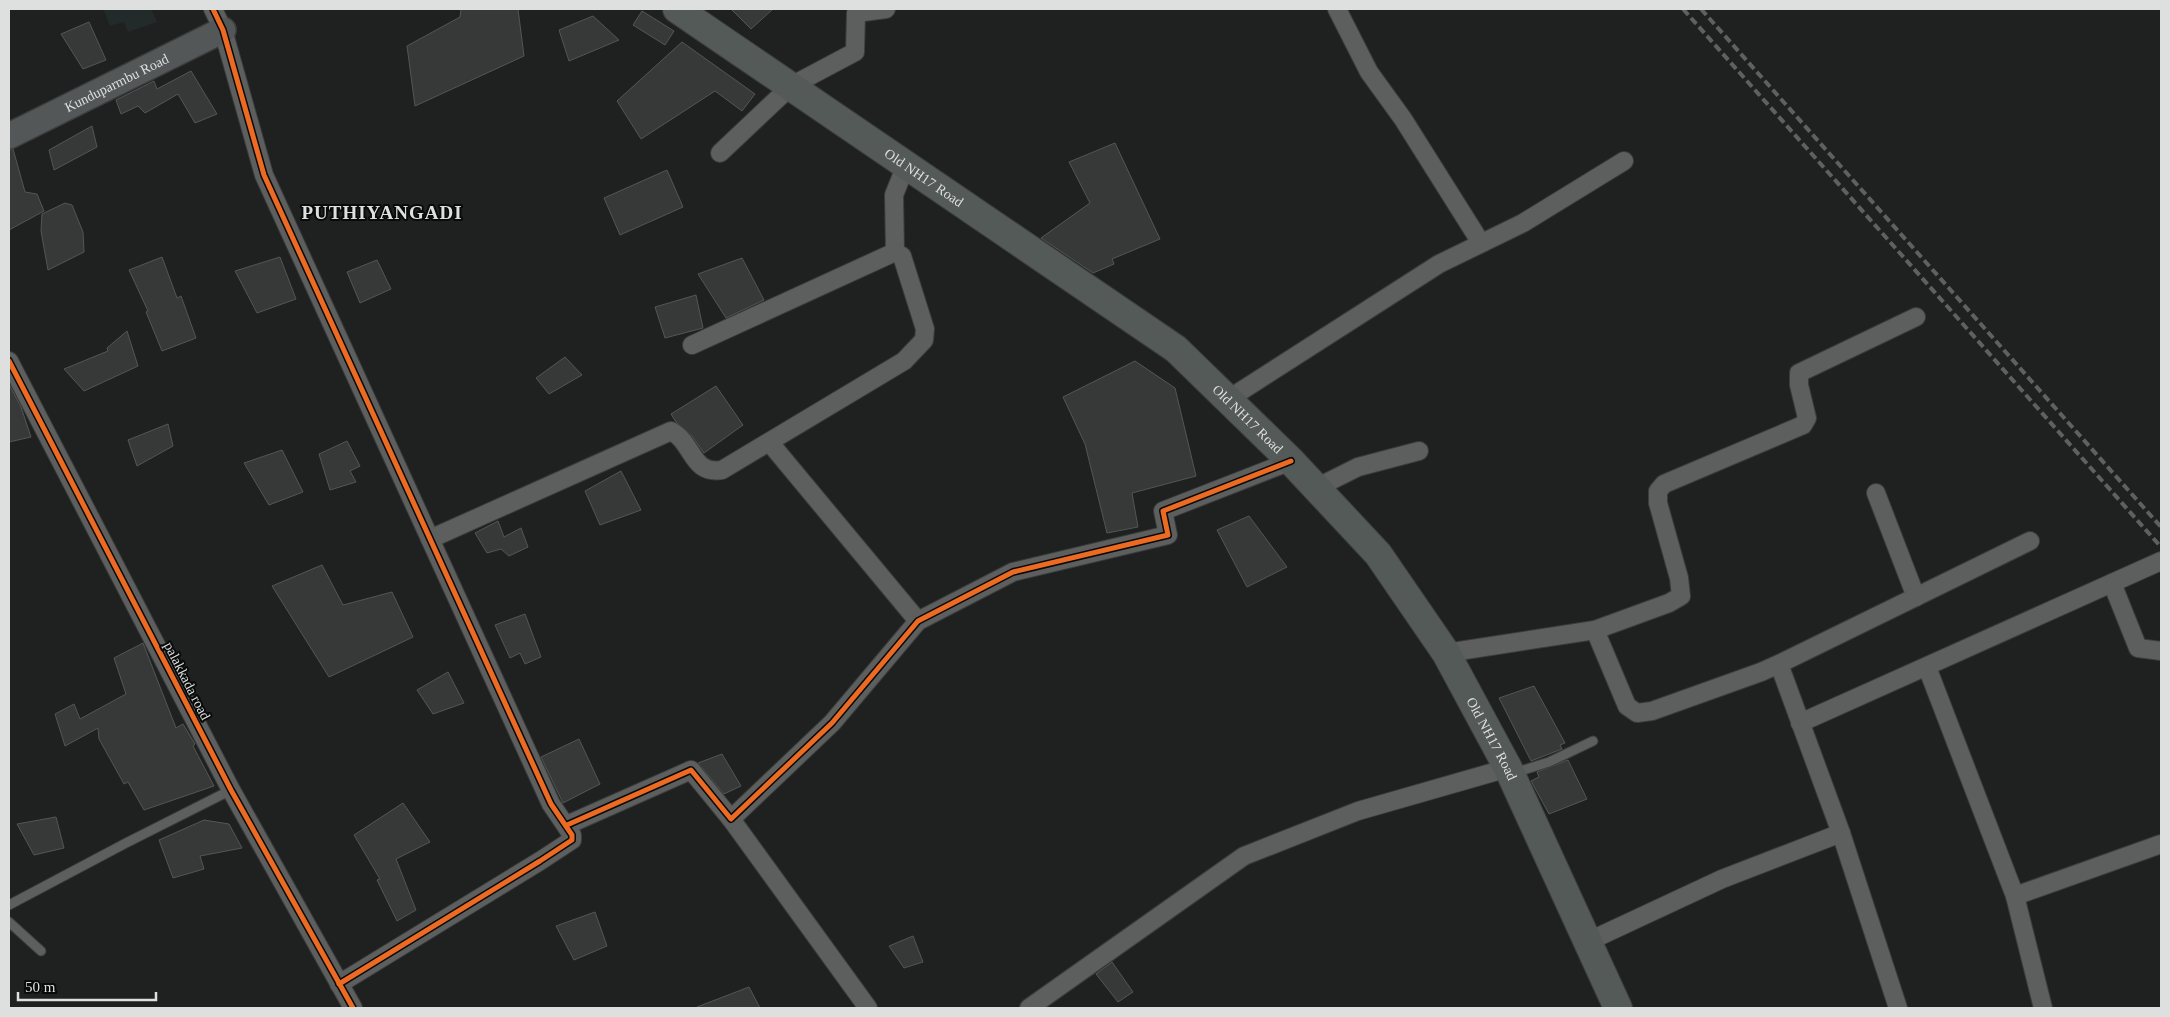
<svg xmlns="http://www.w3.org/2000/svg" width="2170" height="1017" viewBox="0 0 2170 1017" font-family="'Times New Roman',serif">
<rect width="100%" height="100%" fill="#1f2020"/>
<path fill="#232b2a" d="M103 9H151L157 22 128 32 124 22 110 26Z"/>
<g fill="#373838" stroke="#545555">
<path d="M461 9H518L524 56 415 106 407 46 460 17Z"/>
<path d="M731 9H773L751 29Z"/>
<path d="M642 11 674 31 665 45 633 25Z"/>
<path d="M593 16 619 40 569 61 559 30Z"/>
<path d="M89 22 106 60 83 69 61 34Z"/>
<path d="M682 42 755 94 742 111 715 91 641 139 617 101Z"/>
<path d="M191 71 217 114 195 123 178 94 145 113 138 106 121 114 116 100 154 81 157 89Z"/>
<path d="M92 126 97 147 54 170 49 150Z"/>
<path d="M1115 143 1160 239 1112 259 1114 264 1093 273 1041 238 1090 203 1069 162Z"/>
<path d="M13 149 25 192 37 194 44 211 9 230V150Z"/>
<path d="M667 170 683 207 620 235 604 198Z"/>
<path d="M65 203 72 205 83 232 84 252 48 270 41 231 42 214Z"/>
<path d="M162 257 177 298 181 296 196 338 162 351 146 312 148 311 129 270Z"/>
<path d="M280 257 296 299 257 313 235 271Z"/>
<path d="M742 258 764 300 726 318 698 274Z"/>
<path d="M377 260 391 289 360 303 347 272Z"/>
<path d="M696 295 703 328 665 338 655 307Z"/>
<path d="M127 331 138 366 84 391 64 369 108 351 107 348Z"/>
<path d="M565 357 582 375 549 394 536 378Z"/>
<path d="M1135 361 1175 388 1196 476 1132 493 1138 527 1107 533 1085 444 1063 397Z"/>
<path d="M9 384 21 407 31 437 9 442Z"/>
<path d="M716 386 743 425 704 453 692 436 676 422 671 414Z"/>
<path d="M168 424 173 446 137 466 128 440Z"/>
<path d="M347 441 360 466 350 471 356 482 330 490 319 454Z"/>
<path d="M282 450 303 492 269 505 244 463Z"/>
<path d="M621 471 641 510 600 525 585 491Z"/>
<path d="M1249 516 1287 567 1247 587 1217 530Z"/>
<path d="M498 521 504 537 521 528 528 547 509 556 501 549 487 553 475 533Z"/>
<path d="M322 565 343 605 392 592 413 637 329 677 272 586Z"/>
<path d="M525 614 541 657 525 664 520 653 510 658 495 625Z"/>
<path d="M143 643 176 728 183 724 195 744 193 746 214 786 144 810 128 782 124 784 99 739 98 728 65 746 55 714 74 704 80 719 126 694 114 658Z"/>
<path d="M448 672 464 703 433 714 417 690Z"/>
<path d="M1534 686 1565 743 1560 745 1562 749 1531 761 1499 698Z"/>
<path d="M579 739 600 784 563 803 541 757Z"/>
<path d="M722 754 741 786 724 794 698 763Z"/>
<path d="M1568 760 1587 799 1549 814 1531 781 1539 777 1537 772Z"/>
<path d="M403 803 430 842 396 859 416 910 397 921 377 880 380 879 354 835Z"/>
<path d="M56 817 64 848 34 855 17 824Z"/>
<path d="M204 820 229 824 242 848 200 856 204 869 173 878 159 840Z"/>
<path d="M595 912 607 946 574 960 556 926Z"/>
<path d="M913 936 923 962 904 968 889 946Z"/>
<path d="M1112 962 1133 992 1118 1002 1096 974Z"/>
<path d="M749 987 760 1008H697V1007Z"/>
</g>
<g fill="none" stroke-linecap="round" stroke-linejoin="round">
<defs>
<g id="service">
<path d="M1514 773 1549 762 1593 741"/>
<path d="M9 905 126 843 231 790"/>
<path d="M9 922 41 951"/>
</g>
<g id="minor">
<path d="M213 9 223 30 264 175 551 804 572 835V840L540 861 339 984"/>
<path d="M1337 9 1369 72 1403 119 1481 243"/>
<path d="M720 153 791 86 855 52 856 13 886 9"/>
<path d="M895 252 894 195 906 165"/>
<path d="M692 345 895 252"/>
<path d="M9 361 231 790 353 1008"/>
<path d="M1227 400 1439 264 1523 223 1624 161"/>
<path d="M770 443 918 621"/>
<path d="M1316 488 1358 467 1419 451"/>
<path d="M1876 493 1916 597"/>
<path d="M430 539 671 431C694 443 691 475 722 470L904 361 924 340 925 329 902 256 895 252"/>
<path d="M2112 583 2138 648 2161 651"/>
<path d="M1595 630 1627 706 1637 713 1652 711 1761 672 1779 664 1841 833 1898 1008"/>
<path d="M1446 653 1595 630 1669 603 1681 596 1679 578 1658 503V491L1664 484 1803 425 1807 418 1799 385V373L1916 317"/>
<path d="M1779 664 2030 541"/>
<path d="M1927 667 2015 896"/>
<path d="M1800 723 2161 561"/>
<path d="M731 819 868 1008"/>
<path d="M567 825 691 770 731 819 832 723 918 621 1013 572 1168 535 1163 511 1291 461"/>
<path d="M1587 942 1722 879 1841 833"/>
<path d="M1029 1008 1244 856 1358 811 1508 768"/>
<path d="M2043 1008 2015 896 2161 844"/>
</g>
<g id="secondary">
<path id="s1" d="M9 136 223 30"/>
</g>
<g id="primary">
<path id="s2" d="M677 9 1176 349 1291 461 1378 554 1446 653 1508 768 1618 1008"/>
</g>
</defs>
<use href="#service" stroke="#3c3c3c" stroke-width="11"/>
<use href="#minor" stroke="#3c3c3c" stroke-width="20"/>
<use href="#secondary" stroke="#3c3c3c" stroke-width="28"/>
<use href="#primary" stroke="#3c3c3c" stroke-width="30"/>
<use href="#service" stroke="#5d5e5e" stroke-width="9"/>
<use href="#minor" stroke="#5d5e5e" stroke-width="18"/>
<use href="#secondary" stroke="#545757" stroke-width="25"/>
<use href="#primary" stroke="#535a58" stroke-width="28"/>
<g stroke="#5f6060" stroke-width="4" stroke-dasharray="8 4" stroke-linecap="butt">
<path d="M1683 9 2161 547"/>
<path d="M1701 9 2161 527"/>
</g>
<defs>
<g id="cycleway">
<path d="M213 9 223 30 264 175 551 804 572 835V840L540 861 339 984"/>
<path d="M9 361 231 790 353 1008"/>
<path d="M567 825 691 770 731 819 832 723 918 621 1013 572 1168 535 1163 511 1291 461"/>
</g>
</defs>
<use href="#cycleway" stroke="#090a0a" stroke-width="8"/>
<use href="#cycleway" stroke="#ed6a23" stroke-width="5"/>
</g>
<g text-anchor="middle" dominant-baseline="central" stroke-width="4" stroke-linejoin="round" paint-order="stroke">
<g font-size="14" fill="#dedfdf" stroke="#090a0a">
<text stroke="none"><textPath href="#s1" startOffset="120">Kunduparmbu Road</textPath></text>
<text stroke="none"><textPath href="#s2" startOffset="299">Old NH17 Road</textPath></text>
<text stroke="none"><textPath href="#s2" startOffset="704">Old NH17 Road</textPath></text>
<text transform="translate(187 681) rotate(63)">palakkada road</text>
<text stroke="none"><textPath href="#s2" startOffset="1109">Old NH17 Road</textPath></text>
</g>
<g font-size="19" font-weight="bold" letter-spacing="1" fill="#dedfdf" stroke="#090a0a">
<text x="382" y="212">PUTHIYANGADI</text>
</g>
</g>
<rect width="2170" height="1017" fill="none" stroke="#dedfdf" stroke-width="20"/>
<path d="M18 992v8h138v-8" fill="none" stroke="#dedfdf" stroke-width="2.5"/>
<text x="25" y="992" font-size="15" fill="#dedfdf" stroke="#090a0a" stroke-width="4" paint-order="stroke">50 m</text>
</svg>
